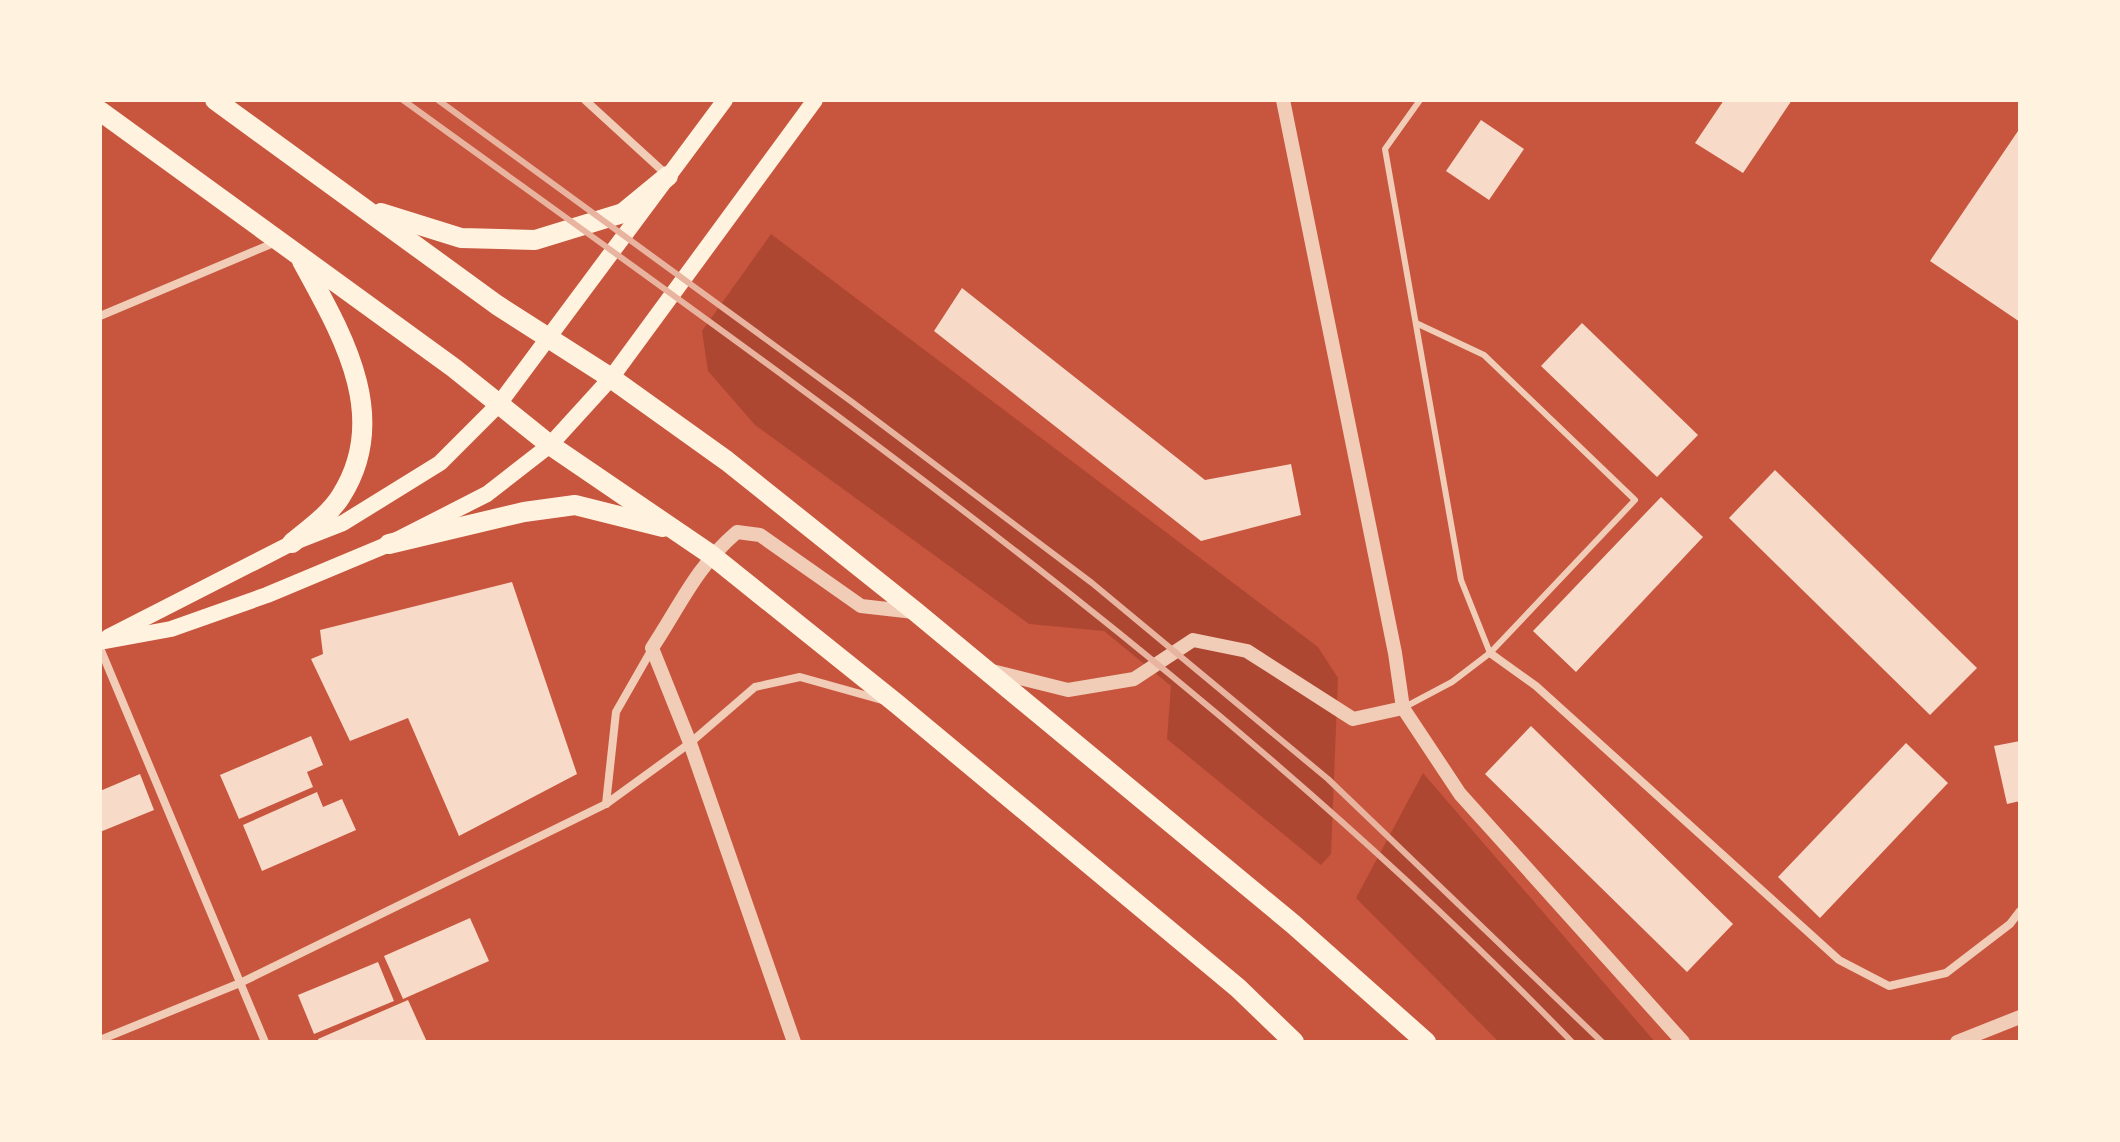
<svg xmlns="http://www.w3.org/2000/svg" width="2120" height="1142" viewBox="0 0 2120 1142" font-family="Overpass,sans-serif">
<rect width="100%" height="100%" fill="#c8553d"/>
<g fill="#ae4732">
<path d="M771 234 1318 647 1338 678 1331 854 1321 865 1167 739 1171 686 1104 631 1029 624 755 425 708 371 702 331Z"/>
<path d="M1423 773 1655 1042H1499L1356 898Z"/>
</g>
<g fill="#f7dbc8">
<path d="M1724 100H1792L1743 173 1695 143Z"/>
<path d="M1481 120 1524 149 1489 200 1446 171Z"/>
<path d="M2020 128V322L1930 261Z"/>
<path d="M962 288 1205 480 1291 464 1301 515 1201 541 934 331Z"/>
<path d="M1582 323 1698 435 1657 477 1541 366Z"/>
<path d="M1775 470 1977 668 1930 715 1729 518Z"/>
<path d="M1661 497 1703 537 1576 672 1533 631Z"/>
<path d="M512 582 577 774 459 836 408 718 350 741 311 659 323 654 320 630Z"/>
<path d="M1531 726 1733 924 1687 972 1485 774Z"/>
<path d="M311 736 323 765 307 772 313 787 239 819 220 775Z"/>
<path d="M2020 741V801L2007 804 1994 746Z"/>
<path d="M1906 743 1948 783 1820 918 1778 877Z"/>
<path d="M140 774 154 810 100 832V791Z"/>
<path d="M317 792 323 807 342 799 356 830 262 871 243 825Z"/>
<path d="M470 918 489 961 403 999 384 956Z"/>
<path d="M378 962 394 1001 314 1034 298 995Z"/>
<path d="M408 1000 427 1042H319L318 1039Z"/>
</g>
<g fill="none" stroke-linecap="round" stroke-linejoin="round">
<g stroke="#f1ccb7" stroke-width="6">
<path d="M1416 323 1484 355 1635 500 1490 653"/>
<path d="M1403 708 1452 682 1490 653 1461 580 1385 149 1420 100"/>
</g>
<g stroke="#f1ccb7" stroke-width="8">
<path d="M585 100 667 175"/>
<path d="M100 316 276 242"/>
<path d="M100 648 265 1042"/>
<path d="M1490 653 1536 686 1839 960 1889 986 1946 973 2010 924 2020 911"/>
<path d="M606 804 616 712 652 649"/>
<path d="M100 1040 240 983 606 804 690 743 755 687 800 677 882 700"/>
</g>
<g stroke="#f1ccb7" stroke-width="14">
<path d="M1283 100 1395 653 1403 708 1460 794 1683 1042"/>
<path d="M992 671 1068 690 1134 679 1193 640 1247 651 1353 719 1403 708"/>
<path d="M794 1042 690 743 652 648C681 604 696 567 737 532L760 535 861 606 914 612"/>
<path d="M1957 1042 2020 1017"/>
</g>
<g stroke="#fff3e0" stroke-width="16">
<path d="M108 637 292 543 343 523 440 463 499 404 725 100"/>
<path d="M100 642 171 629 267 595 389 544 487 494 550 445 611 378 815 100"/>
</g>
<g stroke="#fff3e0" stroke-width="20">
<path d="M215 100 497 305 611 378 727 461 916 612 1293 924 1426 1042"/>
<path d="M100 111 454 368 550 445 710 554 897 704 1238 988 1294 1042"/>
<path d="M381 213 461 238 535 240 623 213 668 176"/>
<path d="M292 543C309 529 330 514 341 496 392 416 341 333 302 261"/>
<path d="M389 544 524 512 575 505 663 527"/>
</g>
<g stroke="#e9b49f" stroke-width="6">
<path d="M403 100C809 394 1223 681 1572 1042"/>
<path d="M438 100 852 402 1092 583 1328 779 1602 1042"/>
</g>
</g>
<rect width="2120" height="1142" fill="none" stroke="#fff3e0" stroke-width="204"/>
</svg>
